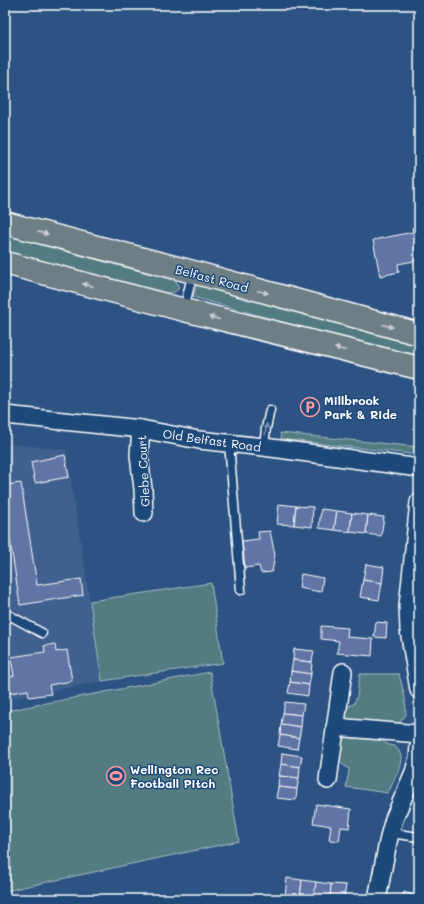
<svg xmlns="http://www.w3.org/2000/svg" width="424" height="904" viewBox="0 0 424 904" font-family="Mali,sans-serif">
<rect width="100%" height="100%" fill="#2c5383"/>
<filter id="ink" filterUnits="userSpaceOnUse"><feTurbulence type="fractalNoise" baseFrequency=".025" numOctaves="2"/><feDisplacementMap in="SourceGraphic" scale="8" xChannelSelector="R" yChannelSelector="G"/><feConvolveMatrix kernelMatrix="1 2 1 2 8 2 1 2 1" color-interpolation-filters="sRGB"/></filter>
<g filter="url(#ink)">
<path fill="#40608f" d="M5 443 66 450 89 594 90 601 102 681 5 700Z"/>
<g fill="#527b82" stroke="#a8bdc0">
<path d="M5 235 176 281 179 288 175 292 168 293 5 251Z"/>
<path d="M197 285 261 301 419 344V357L304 328 193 297Z"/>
<path d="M280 433 419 447V455L281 439Z"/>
<path d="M211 583 223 663 102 681 90 601Z"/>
<path d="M210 672 239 841 5 891V711Z"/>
<path d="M360 674H399L405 698 406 715 399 723 395 726 352 723 346 719 343 715 345 707 354 704 357 696Z"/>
<path d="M349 737 355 739 360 737 381 740 389 745 395 746 399 751 401 756V761L398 772 388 793 346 787 349 771V769L339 762V742L343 739Z"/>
</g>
<g fill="#6175a5" stroke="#fff">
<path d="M419 227V260L398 264 399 272 380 276 373 240 413 232 412 228Z"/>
<path d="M65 455 69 477 35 483 31 462Z"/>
<path d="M21 483 37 585 81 579 83 595 20 605 5 507V485Z"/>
<path d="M279 504 296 506 294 525 277 524Z"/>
<path d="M296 506 313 507 312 527 294 525Z"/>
<path d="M321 509 337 511 334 530 319 528Z"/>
<path d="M337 511 352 513 350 532 334 530Z"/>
<path d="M352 513 368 515 366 534 350 532Z"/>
<path d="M368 515 384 517 381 536 366 534Z"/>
<path d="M270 531 275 555 272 572 261 573 259 566 245 568 242 541 259 539 258 532Z"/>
<path d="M366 564 384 567 382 583 363 580Z"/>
<path d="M301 574 323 578 321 592 299 588Z"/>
<path d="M363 580 382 583 379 600 360 597Z"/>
<path d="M376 622 387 623 386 638 374 637Z"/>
<path d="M321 626 348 628 347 637 373 639 372 656 337 653 339 641 321 639Z"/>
<path d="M55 644 56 652 67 650 72 681 49 685 51 694 29 697 28 690 10 693 7 677 14 676 11 657 45 652 44 646Z"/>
<path d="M294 649 314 651 312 662 293 660Z"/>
<path d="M293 660 312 662 311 674 291 671Z"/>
<path d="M291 671 311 674 309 685 290 682Z"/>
<path d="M290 682 309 685 308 696 288 693Z"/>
<path d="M285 702 304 704 302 715 283 713Z"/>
<path d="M283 713 302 715 301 727 281 724Z"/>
<path d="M281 724 301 727 299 738 280 735Z"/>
<path d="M280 735 299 738 297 749 278 746Z"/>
<path d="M282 753 302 756 300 767 281 764Z"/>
<path d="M281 764 300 767 299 778 279 776Z"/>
<path d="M279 776 299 778 297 789 278 787Z"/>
<path d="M278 787 297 789 296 800 276 798Z"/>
<path d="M316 804 351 809 349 828 341 827 339 841 329 840 331 826 313 823Z"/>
<path d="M287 878 302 880 300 898 285 896Z"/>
<path d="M302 880 316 882 314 899 300 898Z"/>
<path d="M316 882 331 884 330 899H314Z"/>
<path d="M331 884 346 885 344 899H330Z"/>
<path d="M404 892 419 897 418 899H402Z"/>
</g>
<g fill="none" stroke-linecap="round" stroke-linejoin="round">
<defs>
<g id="lane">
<path d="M184 309 193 272"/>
<path d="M229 443 241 590"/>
<path d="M264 447 266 428 270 410"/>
<path d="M5 613 42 633"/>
<path d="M390 833 419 837"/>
</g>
<g id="street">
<path d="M5 415 141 429 199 440 264 447 419 468"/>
<path d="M141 429 139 455 143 489 144 513"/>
<path d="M419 502 408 606 409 630 419 690"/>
<path d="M335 727 419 734"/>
<path d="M328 780 343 672"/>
<path d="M377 899 387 847 390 833 394 819 414 772 418 758 419 746"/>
</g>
<g id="highway">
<path d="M5 223 193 272 419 334"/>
<path d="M5 263 184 310 419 368"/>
</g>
</defs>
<use href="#lane" stroke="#fff" stroke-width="11"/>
<use href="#street" stroke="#fff" stroke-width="20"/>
<use href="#highway" stroke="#fff" stroke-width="25"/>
<use href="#lane" stroke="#1f4a7a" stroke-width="8"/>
<use href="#street" stroke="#1f4a7a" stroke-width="17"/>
<use href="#highway" stroke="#6d7e84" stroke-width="22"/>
</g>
<defs><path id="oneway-solid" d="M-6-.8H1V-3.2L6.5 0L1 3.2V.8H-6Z"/></defs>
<g fill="#ccd2d4">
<use href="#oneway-solid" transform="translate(43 233) rotate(15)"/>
<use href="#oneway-solid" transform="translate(88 285) rotate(-165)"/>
<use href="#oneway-solid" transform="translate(263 292) rotate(15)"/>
<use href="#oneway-solid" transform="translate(214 318) rotate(-166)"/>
<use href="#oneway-solid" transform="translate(388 326) rotate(15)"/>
<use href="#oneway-solid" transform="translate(340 349) rotate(-166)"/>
</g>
<use fill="#7992af" href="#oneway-solid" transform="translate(266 429) rotate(-81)"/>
</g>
<defs>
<symbol id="parking-ring" viewBox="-11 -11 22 22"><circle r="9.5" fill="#1f4a7a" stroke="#ff9aa2" stroke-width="1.5"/><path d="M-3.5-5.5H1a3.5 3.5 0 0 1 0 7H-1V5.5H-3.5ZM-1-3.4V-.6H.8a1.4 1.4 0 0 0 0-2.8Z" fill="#ff9aa2"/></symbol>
<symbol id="stadium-ring" viewBox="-11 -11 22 22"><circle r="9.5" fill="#1f4a7a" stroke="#ff9aa2" stroke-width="1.5"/><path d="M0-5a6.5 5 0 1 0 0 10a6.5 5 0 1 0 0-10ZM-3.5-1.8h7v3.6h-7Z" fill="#ff9aa2"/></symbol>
</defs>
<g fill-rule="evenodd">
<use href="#parking-ring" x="299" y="396" width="22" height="22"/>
<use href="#stadium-ring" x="105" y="765" width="22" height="22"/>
</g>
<g text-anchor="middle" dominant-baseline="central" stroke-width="3" stroke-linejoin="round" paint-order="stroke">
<g font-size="12" fill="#fff" stroke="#1f4a7a">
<text transform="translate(212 278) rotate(15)">Belfast Road</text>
<text transform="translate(212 440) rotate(8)">Old Belfast Road</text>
<text transform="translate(143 471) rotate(-93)">Glebe Court</text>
</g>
<g font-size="12" font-weight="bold" fill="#fff" stroke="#1f4a7a" text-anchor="start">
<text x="324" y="400">Millbrook<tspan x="324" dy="14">Park &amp; Ride</tspan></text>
<text x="130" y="769">Wellington Rec<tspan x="130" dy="14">Football Pitch</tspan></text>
</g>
</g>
<rect width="424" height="904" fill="none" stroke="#1f4a7a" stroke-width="20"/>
<rect x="10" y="10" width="404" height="884" fill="none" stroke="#fff" stroke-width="1.5" filter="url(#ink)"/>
</svg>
